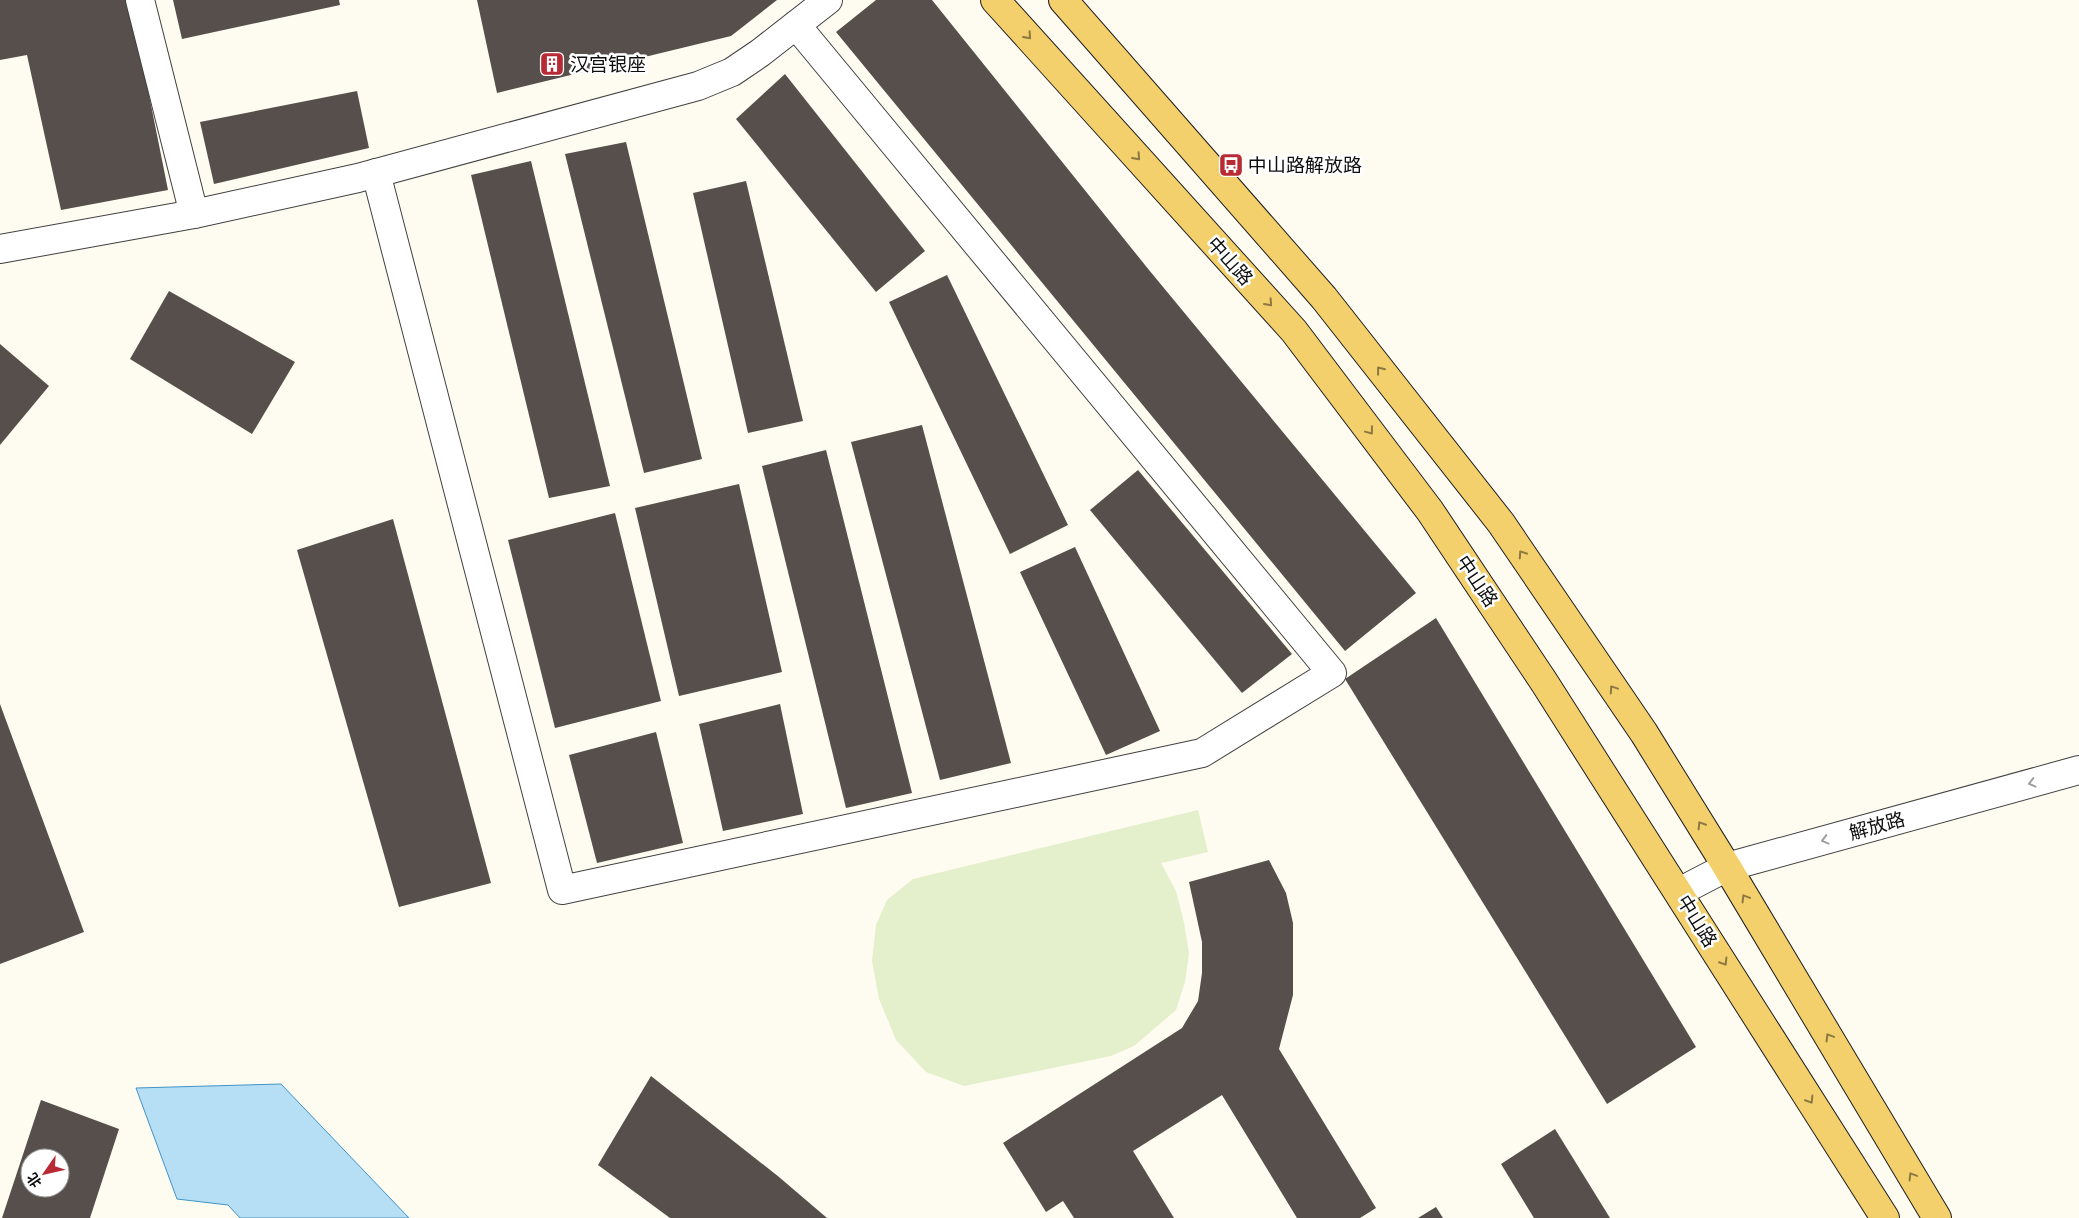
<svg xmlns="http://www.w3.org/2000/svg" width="2079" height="1218" viewBox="0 0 2079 1218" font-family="'Zilla Slab','Noto Sans SC',serif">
<rect width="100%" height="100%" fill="#fefbf0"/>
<path fill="#e4efcc" d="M1198 810 1208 852 1161 863 1176 891 1184 923 1189 953 1185 982 1176 1010 1134 1046 1111 1056 964 1086 926 1072 896 1040 879 999 872 961 876 925 887 900 913 879Z"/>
<path fill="#b6def4" stroke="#4094c8" d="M281 1084 409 1218H240L228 1205 177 1199 136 1088Z"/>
<g fill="#564f4b" fill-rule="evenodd">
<path d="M0 0H130L168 190 61 210 27 55 0 60Z"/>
<path d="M173 0H339L340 5 182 39Z"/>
<path d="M477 0H777L731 36 497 93Z"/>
<path d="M876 0H932L1149 270 1416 593 1345 651 836 32Z"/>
<path d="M785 74 925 251 876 292 736 119Z"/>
<path d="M357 91 369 148 214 184 200 122Z"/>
<path d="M626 142 702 459 644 473 565 154Z"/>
<path d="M531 161 610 486 549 498 471 175Z"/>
<path d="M746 181 803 421 748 433 693 193Z"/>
<path d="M947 275 1068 525 1010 554 889 302Z"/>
<path d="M169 291 295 362 252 434 130 359Z"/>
<path d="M0 344 49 386 0 445Z"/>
<path d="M922 425 1011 763 940 780 851 442Z"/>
<path d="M826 450 912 793 846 808 762 466Z"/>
<path d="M1138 470 1292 654 1242 693 1090 510Z"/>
<path d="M739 484 782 672 679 696 635 508Z"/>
<path d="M615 513 661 701 555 728 508 540Z"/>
<path d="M393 519 491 883 399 907 297 550Z"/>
<path d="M1075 547 1160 731 1106 755 1020 572Z"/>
<path d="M1436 618 1696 1047 1607 1104 1345 679Z"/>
<path d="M0 704 84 932 0 964Z"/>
<path d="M780 704 803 814 723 831 699 724Z"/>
<path d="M656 732 683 843 597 863 569 755Z"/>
<path d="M1269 860 1286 893 1293 923V995L1279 1049 1376 1208 1360 1218H1297L1222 1095 1133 1151 1174 1218H1074L1063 1201 1046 1212 1003 1143 1182 1028 1198 1001 1202 973V942L1189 882Z"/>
<path d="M651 1076 779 1177 827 1218H670L598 1165Z"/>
<path d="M41 1100 119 1129 90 1218H2ZM30 1158H60V1188H30Z"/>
<path d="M1555 1129 1610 1218H1534L1501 1164Z"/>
<path d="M1436 1207 1443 1218H1418Z"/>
</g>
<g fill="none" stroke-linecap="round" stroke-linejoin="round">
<defs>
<g id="minor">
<path d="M140 0 194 214"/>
<path d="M376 173 562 890 1202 753 1332 673 796 25"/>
<path d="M0 249 194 214 358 178 698 86 732 72 760 53 828 0"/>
<path d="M1679 892 1727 867 2079 770"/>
</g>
<g id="major">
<path d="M995 0 1294 331 1430 511 1544 682 1885 1218"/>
<path d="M1063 0 1324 298 1501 523 1644 733 1727 867 1937 1218"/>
</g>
</defs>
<use href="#minor" stroke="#414141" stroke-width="30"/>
<use href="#major" stroke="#1f1f1f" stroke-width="30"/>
<use href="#minor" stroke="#fff" stroke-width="28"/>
<use href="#major" stroke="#f3d06b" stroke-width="28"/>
</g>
<defs><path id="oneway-chevron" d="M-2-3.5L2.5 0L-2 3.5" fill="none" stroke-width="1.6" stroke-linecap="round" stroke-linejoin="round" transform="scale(1.25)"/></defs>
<g stroke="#8c7941">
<use href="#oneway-chevron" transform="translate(1028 36) rotate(48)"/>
<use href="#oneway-chevron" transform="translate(1137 157) rotate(48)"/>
<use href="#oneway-chevron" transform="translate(1269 303) rotate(48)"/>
<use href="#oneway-chevron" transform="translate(1380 370) rotate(-128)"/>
<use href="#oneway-chevron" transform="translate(1370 431) rotate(53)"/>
<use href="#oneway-chevron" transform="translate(1522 554) rotate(-124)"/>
<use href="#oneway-chevron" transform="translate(1613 689) rotate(-124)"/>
<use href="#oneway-chevron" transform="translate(1701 825) rotate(-122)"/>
<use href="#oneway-chevron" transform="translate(1745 898) rotate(-121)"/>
<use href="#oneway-chevron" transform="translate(1724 962) rotate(58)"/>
<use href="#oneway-chevron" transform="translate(1829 1037) rotate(-121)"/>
<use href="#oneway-chevron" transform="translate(1810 1100) rotate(58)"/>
<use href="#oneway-chevron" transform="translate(1912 1176) rotate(-121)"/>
</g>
<g stroke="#9f9f9f">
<use href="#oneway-chevron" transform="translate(2032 783) rotate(165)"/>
<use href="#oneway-chevron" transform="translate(1825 840) rotate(165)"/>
</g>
<defs>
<symbol id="building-square" viewBox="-11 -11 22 22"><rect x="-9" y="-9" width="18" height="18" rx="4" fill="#b92b34" stroke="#fff"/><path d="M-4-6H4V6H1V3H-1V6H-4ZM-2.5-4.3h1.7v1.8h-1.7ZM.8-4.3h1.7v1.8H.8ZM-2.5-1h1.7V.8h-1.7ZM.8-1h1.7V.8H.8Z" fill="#fff"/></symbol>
<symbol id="bus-square" viewBox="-11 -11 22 22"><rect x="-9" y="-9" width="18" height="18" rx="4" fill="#b92b34" stroke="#fff"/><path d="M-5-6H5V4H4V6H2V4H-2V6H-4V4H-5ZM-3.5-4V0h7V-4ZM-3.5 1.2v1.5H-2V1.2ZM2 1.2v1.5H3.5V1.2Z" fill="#fff"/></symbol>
</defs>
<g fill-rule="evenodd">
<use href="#building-square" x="538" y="50" width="28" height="28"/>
<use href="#bus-square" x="1217" y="151" width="28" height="28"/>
</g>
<g text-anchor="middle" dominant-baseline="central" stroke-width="5" stroke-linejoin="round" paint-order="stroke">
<g font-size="19" fill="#0e0e0e" stroke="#fff" text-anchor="start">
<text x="570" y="64">汉宫银座</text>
<text x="1248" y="165">中山路解放路</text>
</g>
<g font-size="19" fill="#0e0e0e" stroke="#fff">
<text transform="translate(1230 261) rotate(48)">中山路</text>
<text transform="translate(1477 581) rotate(56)">中山路</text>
<text transform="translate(1877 826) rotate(-15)">解放路</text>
<text transform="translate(1697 921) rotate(58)">中山路</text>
</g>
</g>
<g transform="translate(45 1173) rotate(236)"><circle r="24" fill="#ffffff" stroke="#9f9f9f"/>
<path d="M0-4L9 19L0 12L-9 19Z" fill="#b92b34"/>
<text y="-8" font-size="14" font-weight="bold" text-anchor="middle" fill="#0e0e0e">北</text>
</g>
</svg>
